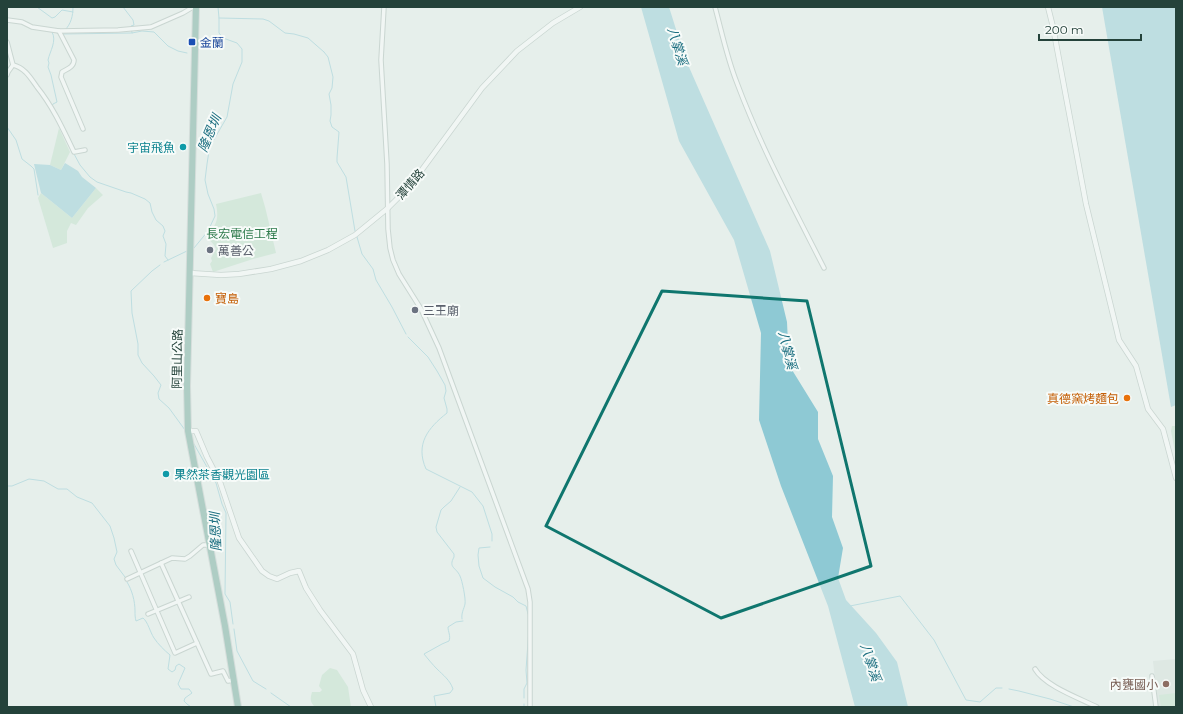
<svg xmlns="http://www.w3.org/2000/svg" width="1183" height="714" viewBox="0 0 1183 714" font-family="Montserrat,'Noto Sans TC',sans-serif">
<rect width="100%" height="100%" fill="#e6efeb"/>
<path fill="#d4dfda" d="M1176 659V707H1158L1153 661Z"/>
<g fill="#bfe0c8">
<path d="M59 128 70 152 61 170 50 165Z"/>
<path d="M96 188 103 195 88 208 76 225 71 223 67 231V243L53 248 38 198 41 193 72 218Z"/>
<path d="M261 193C267 212 271 233 276 253L253 259 213 272 210 264 212 261 211 258 216 249 214 245 206 236C217 225 219 219 216 204Z"/>
<path d="M1172 426H1176V457L1171 431Z"/>
<path d="M330 668 337 670 348 687 351 707H315C310 702 310 699 312 692H320L322 690 319 686 322 675Z"/>
<path d="M1176 693V707H1161L1159 695Z"/>
</g>
<g fill="#8ec9d4">
<path d="M641 7H669L685 58 770 251 787 322 789 365 818 412V439L833 476 832 517 843 548 838 578 846 600 876 633 897 662 908 707H855L828 606 781 486 759 420 761 333 734 240 679 141Z"/>
<path d="M1102 7H1176V405L1171 407Z"/>
<path d="M65 163 78 171 82 177 96 188 72 218 41 193 34 164 50 165 61 170Z"/>
</g>
<g fill="none" stroke-linecap="round" stroke-linejoin="round">
<g stroke="#8ec9d4" stroke-width="1">
<path d="M37 7 52 18 55 17 62 10 73 12"/>
<path d="M123 7 133 20 134 25 131 26 132 33 142 31 154 32 168 46 178 51 187 53"/>
<path d="M219 18 263 19 269 21 285 33 294 34 308 38 324 52"/>
<path d="M65 30C71 24 73 16 73 7"/>
<path d="M62 34 132 33"/>
<path d="M324 52 328 57 333 77 332 88 329 94 331 105V115L330 121 332 127 339 132 337 158V162L346 177 355 231"/>
<path d="M51 107 53 104 57 102 51 75 48 67 49 63 48 60C50 51 57 41 52 32L59 33"/>
<path d="M7 127 16 140 22 159 31 166 34 169 38 195"/>
<path d="M73 152 80 165 90 177 97 182 126 192 131 193 145 199 150 203 152 212 156 220 163 226 165 231 163 236 166 244 165 256 168 260"/>
<path d="M357 237 362 254 373 269 376 280 392 307 406 334"/>
<path d="M194 248 208 231 215 216 214 209 208 194 205 180 207 164 209 151 212 143 227 117 233 84 242 62V49L237 43 223 38 219 33V18L218 7"/>
<path d="M164 262 187 251"/>
<path d="M160 265 152 271 131 291 132 313 138 344V355L142 363 154 376 161 385 158 393 159 399 169 408 185 430"/>
<path d="M408 337 428 357 437 371 445 385 446 391 444 398 447 409V413C428 428 415 444 426 469L472 492 483 506 492 534V541"/>
<path d="M194 444 216 483 222 504 226 513 225 594 230 602 233 624"/>
<path d="M7 486H12L29 479 44 481 58 489H67L77 497 92 503 110 526 114 538 117 552 114 559 116 565 125 577"/>
<path d="M460 487 451 501 444 507 441 510 436 527 437 532 454 554V557C448 568 456 567 460 576 462 580 466 599 465 604 464 609 461 613 462 619"/>
<path d="M490 547 479 548 478 555 479 566 483 578 495 587 513 597 518 602 526 606 528 614"/>
<path d="M127 582C132 590 135 601 135 611 135 615 135 617 136 621L143 618C148 622 150 632 154 638 158 644 164 650 170 655L168 669 172 672 175 670 176 666 179 664 185 668 178 684 181 689H189L192 693 185 698 184 701 187 704 191 707"/>
<path d="M850 606 900 596 934 640 966 700 980 702 996 688H1002"/>
<path d="M234 629 237 651 253 681 266 689"/>
<path d="M1009 689 1019 691 1050 699 1074 707"/>
<path d="M271 693 291 707"/>
<path d="M524 698V689L527 683 526 670 529 629"/>
<path d="M436 707 434 696 450 693 453 689C450 680 443 675 437 669 433 665 428 659 424 654L442 644 449 641C451 636 448 632 448 627L456 622 463 621"/>
<path d="M524 707V704"/>
</g>
<defs>
<g id="minor">
<path d="M384 7 381 60 387 164 388 229 390 248 393 260 399 274 421 309 439 348 528 589 530 602V707"/>
<path d="M715 7C722 33 727 58 737 83 761 147 793 207 824 268"/>
<path d="M7 20 22 22 32 27 59 31 118 30 151 27 183 13 193 7"/>
<path d="M59 31 74 60C74 67 67 69 62 72L61 77 83 129"/>
<path d="M7 42 13 65 8 72 7 75"/>
<path d="M13 65C25 68 30 77 37 87 53 107 63 129 74 152L85 150"/>
<path d="M131 551 175 653 197 643"/>
<path d="M161 563 211 674 223 671 228 681 234 680"/>
<path d="M127 579 172 558 185 559 190 556 203 545H209"/>
<path d="M148 614 189 597"/>
<path d="M1035 669C1045 686 1079 698 1097 707"/>
<path d="M1152 676 1156 707"/>
</g>
<g id="tertiary">
<path d="M1048 7 1053 27 1086 204 1115 323 1119 340 1136 366 1148 409 1163 429 1176 478"/>
<path d="M190 273 221 275 239 274 271 269 301 261 328 250 355 235 388 208 410 186 482 88 517 51 553 23 580 7"/>
<path d="M188 431H196L207 457 220 482 239 538 262 571 269 576 277 579 290 573 299 571 306 588 320 610 353 654 363 690 371 707"/>
</g>
<path id="primary" d="M196 7 187 386 188 431 225 626 238 707"/>
</defs>
<use href="#minor" stroke="#a8b8b2" stroke-width="5.5"/>
<use href="#tertiary" stroke="#a8b8b2" stroke-width="6"/>
<use href="#primary" stroke="#c2cac8" stroke-width="8"/>
<use href="#minor" stroke="#fff" stroke-width="3.5"/>
<use href="#tertiary" stroke="#fff" stroke-width="4.5"/>
<use href="#primary" stroke="#6aa596" stroke-width="6"/>
</g>
<path d="M0 0H1183V714H0ZM662 291 807 301 871 566 721 618 546 526Z" fill="#e6efeb" fill-opacity=".55" fill-rule="evenodd"/>
<path fill="none" stroke="#0f766e" stroke-width="3" stroke-linejoin="round" d="M662 291 807 301 871 566 721 618 546 526Z"/>
<rect fill="#1a4fb4" stroke="#f7fbf9" stroke-width="1.5" x="188" y="38" width="8" height="8" rx="2"/>
<g fill="#0f9aa8" stroke="#f7fbf9" stroke-width="1.5">
<circle cx="183" cy="147" r="4"/>
<circle cx="166" cy="474" r="4"/>
</g>
<g fill="#6b7280" stroke="#f7fbf9" stroke-width="1.5">
<circle cx="210" cy="250" r="4"/>
<circle cx="415" cy="310" r="4"/>
</g>
<g fill="#e8710a" stroke="#f7fbf9" stroke-width="1.5">
<circle cx="207" cy="298" r="4"/>
<circle cx="1127" cy="398" r="4"/>
</g>
<circle fill="#8d6e63" stroke="#f7fbf9" stroke-width="1.5" cx="1166" cy="684" r="4"/>
<g text-anchor="middle" dominant-baseline="central" stroke-width="4" stroke-linejoin="round" paint-order="stroke">
<g font-size="12" fill="#164399" stroke="#f7fbf9" text-anchor="start">
<text x="200" y="42">金蘭</text>
</g>
<g font-size="12" fill="#0d838f" stroke="#f7fbf9" text-anchor="end">
<text x="175" y="147">宇宙飛魚</text>
<text x="174" y="474" text-anchor="start">果然茶香觀光園區</text>
</g>
<g font-size="12" fill="#24423a" stroke="#f7fbf9">
<text transform="translate(410 184) rotate(-49)">潭情路</text>
<text transform="translate(177 359) rotate(-89)">阿里山公路</text>
</g>
<g font-size="12" fill="#2d7a4b" stroke="#f7fbf9">
<text x="242" y="233">長宏電信工程</text>
</g>
<g font-size="12" fill="#5b616d" stroke="#f7fbf9" text-anchor="start">
<text x="218" y="250">萬善公</text>
<text x="423" y="310">三王廟</text>
</g>
<g font-size="12" fill="#c56008" stroke="#f7fbf9" text-anchor="start">
<text x="215" y="298">寶島</text>
<text x="1119" y="398" text-anchor="end">真德窯烤麵包</text>
</g>
<g font-size="12" fill="#785e54" stroke="#f7fbf9" text-anchor="end">
<text x="1158" y="684">內甕國小</text>
</g>
<g font-size="13" font-style="italic" fill="#1c6f80" stroke="#f7fbf9">
<text transform="translate(678 46) rotate(73)">八掌溪</text>
<text transform="translate(209 133) rotate(-67)">隆恩圳</text>
<text transform="translate(788 350) rotate(76)">八掌溪</text>
<text transform="translate(215 532) rotate(-92)">隆恩圳</text>
<text transform="translate(871 662) rotate(72)">八掌溪</text>
</g>
</g>
<rect width="1183" height="714" fill="none" stroke="#24423a" stroke-width="16"/>
<path d="M1039 34v6h102v-6" fill="none" stroke="#24423a" stroke-width="2"/>
<text x="1045" y="34" font-size="12" fill="#24423a" stroke="#f7fbf9" stroke-width="3" paint-order="stroke">200 m</text>
</svg>
